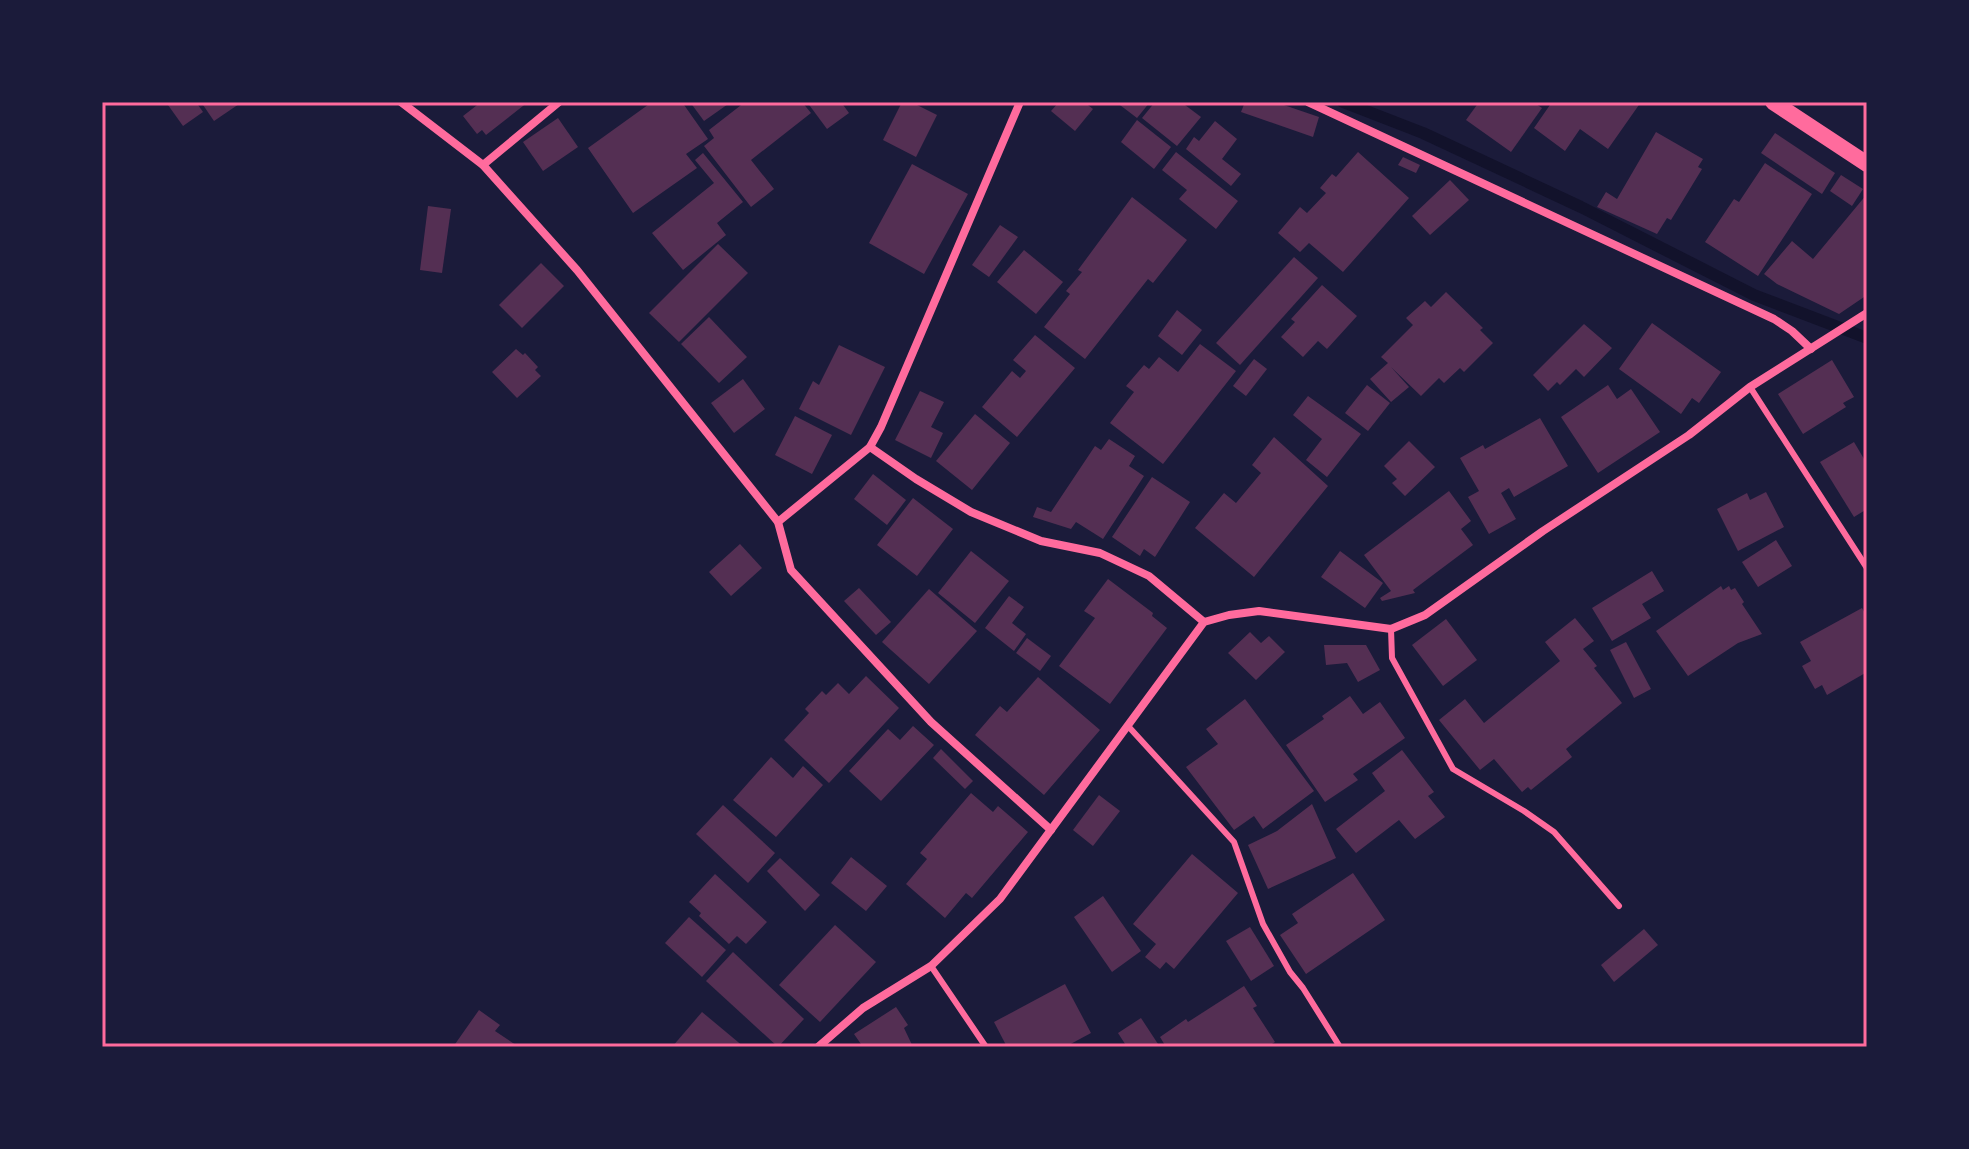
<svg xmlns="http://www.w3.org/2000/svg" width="1969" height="1149" viewBox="0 0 1969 1149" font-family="Roboto,sans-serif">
<rect width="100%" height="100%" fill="#1b1b3a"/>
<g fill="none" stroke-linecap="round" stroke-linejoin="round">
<path stroke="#12122b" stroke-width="12" d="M1343 102 1423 133 1581 207 1754 295 1867 338"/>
</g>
<g fill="#542f53">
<path d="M173 102H196L203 112 183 126 168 105Z"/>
<path d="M201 102H242L214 121Z"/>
<path d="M481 102H528L486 135 482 130 477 134 463 116Z"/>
<path d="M652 102H682L708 139 686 154 697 168 633 213 588 148Z"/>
<path d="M690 102H731L704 121Z"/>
<path d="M745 102H802L811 113 751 160 774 189 751 207 704 146 714 138 709 130Z"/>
<path d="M807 102H841L849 113 827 129Z"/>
<path d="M902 102H911L937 115 916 157 883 140Z"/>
<path d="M1059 102H1084L1093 109 1075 131 1051 111Z"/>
<path d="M1116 102H1150L1137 118Z"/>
<path d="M1155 102H1181L1201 117 1177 146 1142 118Z"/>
<path d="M1245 102H1275L1319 117 1313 137 1241 112Z"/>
<path d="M1479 102H1533L1542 108 1511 152 1466 120Z"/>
<path d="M1552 102H1641L1608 149 1580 129 1565 151 1534 128Z"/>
<path d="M558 118 578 147 543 171 523 142Z"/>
<path d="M1137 120 1171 147 1154 169 1121 142Z"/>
<path d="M1215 121 1237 139 1222 159 1241 174 1231 186 1186 149 1194 137 1199 141Z"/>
<path d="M1656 132 1703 159 1698 167 1702 169 1671 220 1667 218 1657 234 1597 207 1606 192 1617 199Z"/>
<path d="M1775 133 1835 173 1822 194 1761 153Z"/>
<path d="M1176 152 1238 201 1216 229 1179 199 1187 190 1162 170Z"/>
<path d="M1358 152 1409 198 1343 272 1309 243 1300 252 1278 233 1300 207 1307 213 1326 193 1320 188 1332 174 1336 177Z"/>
<path d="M703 153 743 202 717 223 726 235 683 270 652 233 714 183 695 160Z"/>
<path d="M1403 157 1420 165 1416 173 1398 165Z"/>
<path d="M1765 163 1812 194 1758 276 1705 242 1734 199 1739 202Z"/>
<path d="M912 164 968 194 924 274 869 243Z"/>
<path d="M1841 175 1863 189 1852 206 1830 191Z"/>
<path d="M1450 180 1469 200 1430 235 1412 216Z"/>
<path d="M1867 194V295L1839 314 1777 284 1764 274 1792 241 1813 259Z"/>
<path d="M1132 197 1187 240 1153 283 1148 279 1085 359 1044 327 1070 294 1066 291 1082 272 1078 270Z"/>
<path d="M428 206 451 209 442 273 420 270Z"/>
<path d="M1000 225 1018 237 989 277 972 265Z"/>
<path d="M718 244 748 273 679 342 649 313Z"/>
<path d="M1024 250 1063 282 1036 314 997 282Z"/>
<path d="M1294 257 1318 278 1240 365 1216 343Z"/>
<path d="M541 263 564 286 522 328 499 305Z"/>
<path d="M1322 285 1357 316 1327 349 1318 341 1303 357 1281 337 1295 322 1291 319Z"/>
<path d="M1446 292 1483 328 1480 330 1493 343 1464 372 1460 368 1444 383 1439 378 1421 396 1391 367 1409 387 1391 402 1370 379 1388 363 1381 357 1413 325 1406 318 1425 301 1431 307Z"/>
<path d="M1177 310 1202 330 1182 355 1158 336Z"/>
<path d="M709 317 747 357 719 383 681 344Z"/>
<path d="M1652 323 1721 372 1699 403 1692 398 1681 414 1619 369Z"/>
<path d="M1584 324 1612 348 1584 377 1576 369 1560 385 1557 382 1548 391 1533 375Z"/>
<path d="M1035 335 1075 368 1017 437 982 407 1012 371 1020 378 1026 371 1013 360Z"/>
<path d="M1200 344 1236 371 1163 464 1110 423 1134 392 1126 386 1144 365 1149 369 1159 357 1178 372Z"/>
<path d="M839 345 885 367 851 435 799 409 813 381 819 385Z"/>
<path d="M516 349 523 355 525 353 538 367 535 370 541 376 517 398 492 372Z"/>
<path d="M1254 359 1267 369 1246 396 1233 386Z"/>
<path d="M1832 360 1854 397 1843 403 1846 407 1803 434 1778 394Z"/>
<path d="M743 379 765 409 734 433 711 403Z"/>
<path d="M1367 385 1390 403 1368 431 1345 413Z"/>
<path d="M1608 385 1617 399 1631 389 1660 432 1598 473 1561 417Z"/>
<path d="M920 391 944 402 931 427 943 433 931 458 895 440Z"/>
<path d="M1308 396 1361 434 1327 477 1306 460 1322 439 1293 415Z"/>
<path d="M975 414 1010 443 972 490 936 461Z"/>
<path d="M795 416 832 435 812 474 775 455Z"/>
<path d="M1540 418 1568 466 1514 497 1509 488 1501 493 1516 519 1489 534 1468 497 1479 491 1460 458 1483 445 1485 449Z"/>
<path d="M1274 437 1328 486 1254 577 1195 528 1224 493 1236 503 1261 473 1252 465Z"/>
<path d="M1109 439 1135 456 1129 466 1144 476 1103 539 1076 522 1071 529 1033 517 1037 507 1051 512 1095 446 1101 450Z"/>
<path d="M1409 441 1435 467 1405 496 1392 483 1397 479 1384 466Z"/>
<path d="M1854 442 1867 464V509L1854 517 1820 462Z"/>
<path d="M873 474 906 500 887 525 854 499Z"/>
<path d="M1152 477 1190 502 1155 557 1144 549 1140 556 1112 537Z"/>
<path d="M1449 491 1471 521 1461 529 1473 545 1413 590 1415 593 1382 601 1380 598 1391 591 1364 555Z"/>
<path d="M1766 492 1784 527 1738 551 1717 509 1747 493 1750 500Z"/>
<path d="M913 498 953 529 917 576 877 545Z"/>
<path d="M1776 540 1792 566 1758 587 1742 562Z"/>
<path d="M740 544 762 568 731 596 709 572Z"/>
<path d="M971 551 1009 581 975 623 938 593Z"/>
<path d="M1340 551 1383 583 1365 608 1321 577Z"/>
<path d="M1652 571 1664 591 1642 604 1651 618 1612 641 1592 608Z"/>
<path d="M1108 579 1153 613 1152 616 1167 628 1110 704 1059 666 1095 618 1084 611Z"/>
<path d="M1721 586 1723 590 1729 586 1731 590 1735 588 1744 602 1742 604 1762 634 1738 643 1688 676 1656 631Z"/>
<path d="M859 588 891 622 876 635 844 601Z"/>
<path d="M929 589 977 631 929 684 882 642Z"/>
<path d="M1009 596 1024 607 1012 623 1026 634 1014 651 985 628Z"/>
<path d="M1862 608 1867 617V672L1827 695 1822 685 1815 689 1802 666 1811 661 1800 642Z"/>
<path d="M1575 618 1594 641 1583 649 1597 666 1594 668 1622 703 1566 749 1572 757 1531 790 1528 787 1522 792 1494 759 1480 770 1439 720 1465 699 1484 723 1560 661 1545 642Z"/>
<path d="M1446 619 1477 660 1443 686 1412 645Z"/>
<path d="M1250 632 1261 643 1269 636 1285 652 1256 680 1228 653Z"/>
<path d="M1027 638 1051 656 1040 671 1016 653Z"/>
<path d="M1626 642 1651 689 1634 698 1610 650Z"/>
<path d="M1324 645H1366L1380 670 1358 682 1347 663 1326 665Z"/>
<path d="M866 676 899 708 829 783 784 740 809 713 805 709 822 691 826 695 838 683 849 694Z"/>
<path d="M1038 677 1100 730 1044 795 975 735 1000 706 1007 712Z"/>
<path d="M1350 696 1363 714 1380 702 1405 738 1353 774 1358 780 1325 802 1286 745 1324 719 1322 716Z"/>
<path d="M1245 699 1314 791 1263 829 1254 816 1234 830 1186 767 1218 744 1206 729Z"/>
<path d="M913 726 934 745 881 801 849 771 888 729 900 740Z"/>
<path d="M941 749 973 781 965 789 933 758Z"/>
<path d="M1402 750 1434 792 1428 796 1445 817 1415 839 1399 820 1356 853 1336 829 1385 791 1372 773Z"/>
<path d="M771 757 793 778 803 766 823 785 776 837 733 800Z"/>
<path d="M971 793 993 812 998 806 1028 832 972 898 966 893 945 918 906 884 927 859 920 853Z"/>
<path d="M1099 795 1120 811 1093 846 1073 830Z"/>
<path d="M1312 804 1336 858 1268 889 1248 845 1277 831Z"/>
<path d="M723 805 775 853 748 883 696 834Z"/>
<path d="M1192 854 1238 893 1174 969 1166 962 1160 969 1145 957 1156 944 1133 924Z"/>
<path d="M851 857 887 886 866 911 831 883Z"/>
<path d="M780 858 820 895 805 911 767 871Z"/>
<path d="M1353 873 1385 920 1306 974 1280 935 1298 923 1292 914Z"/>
<path d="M715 874 767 922 746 944 737 936 729 944 699 916 701 913 689 902Z"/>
<path d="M1103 896 1141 951 1112 972 1074 917Z"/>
<path d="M689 917 726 950 702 977 665 943Z"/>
<path d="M835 925 876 962 820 1022 779 985Z"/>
<path d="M1250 927 1274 966 1251 981 1226 941Z"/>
<path d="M1644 929 1658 945 1614 982 1601 965Z"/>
<path d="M733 952 804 1019 778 1047 706 981Z"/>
<path d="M1065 984 1091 1033 1065 1047H1007L994 1022Z"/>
<path d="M1244 986 1257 1006 1253 1008 1275 1042 1267 1047H1166L1160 1037 1186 1019 1188 1022Z"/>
<path d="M896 1007 908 1025 904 1028 913 1047H863L854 1034Z"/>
<path d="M479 1010 500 1025 495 1031 519 1047H453Z"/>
<path d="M702 1012 744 1047H672Z"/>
<path d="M1141 1018 1158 1044 1154 1047H1127L1118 1033Z"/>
</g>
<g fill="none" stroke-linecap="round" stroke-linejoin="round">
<g stroke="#ff6b9d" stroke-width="6">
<path d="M1750 387 1867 568"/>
<path d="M1391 629 1392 658 1453 769 1524 811 1554 832 1619 906"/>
<path d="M1128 726 1234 842 1263 924 1290 972 1303 988 1340 1047"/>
<path d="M931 966 986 1047"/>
</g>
<g stroke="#ff6b9d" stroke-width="8">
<path d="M401 102 483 165 577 270 778 522 791 570 931 722 1051 830"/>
<path d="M1308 102 1774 319 1792 331 1811 349"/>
<path d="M483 165 559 102"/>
<path d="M870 447 916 479 971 512 1041 541 1100 553 1149 576 1204 622"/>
<path d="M778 522 870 447 881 427 1020 102"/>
<path d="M818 1047 863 1008 931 966 1000 899 1204 622 1229 615 1259 611 1391 629 1425 615 1543 531 1689 435 1750 387 1867 313"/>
</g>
<path stroke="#ff6b9d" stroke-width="16" d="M1773 102 1867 164"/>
</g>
<rect width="1969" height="1149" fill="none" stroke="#1b1b3a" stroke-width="208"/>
<rect x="104" y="104" width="1761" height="941" fill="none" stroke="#ff6b9d" stroke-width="3"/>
</svg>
